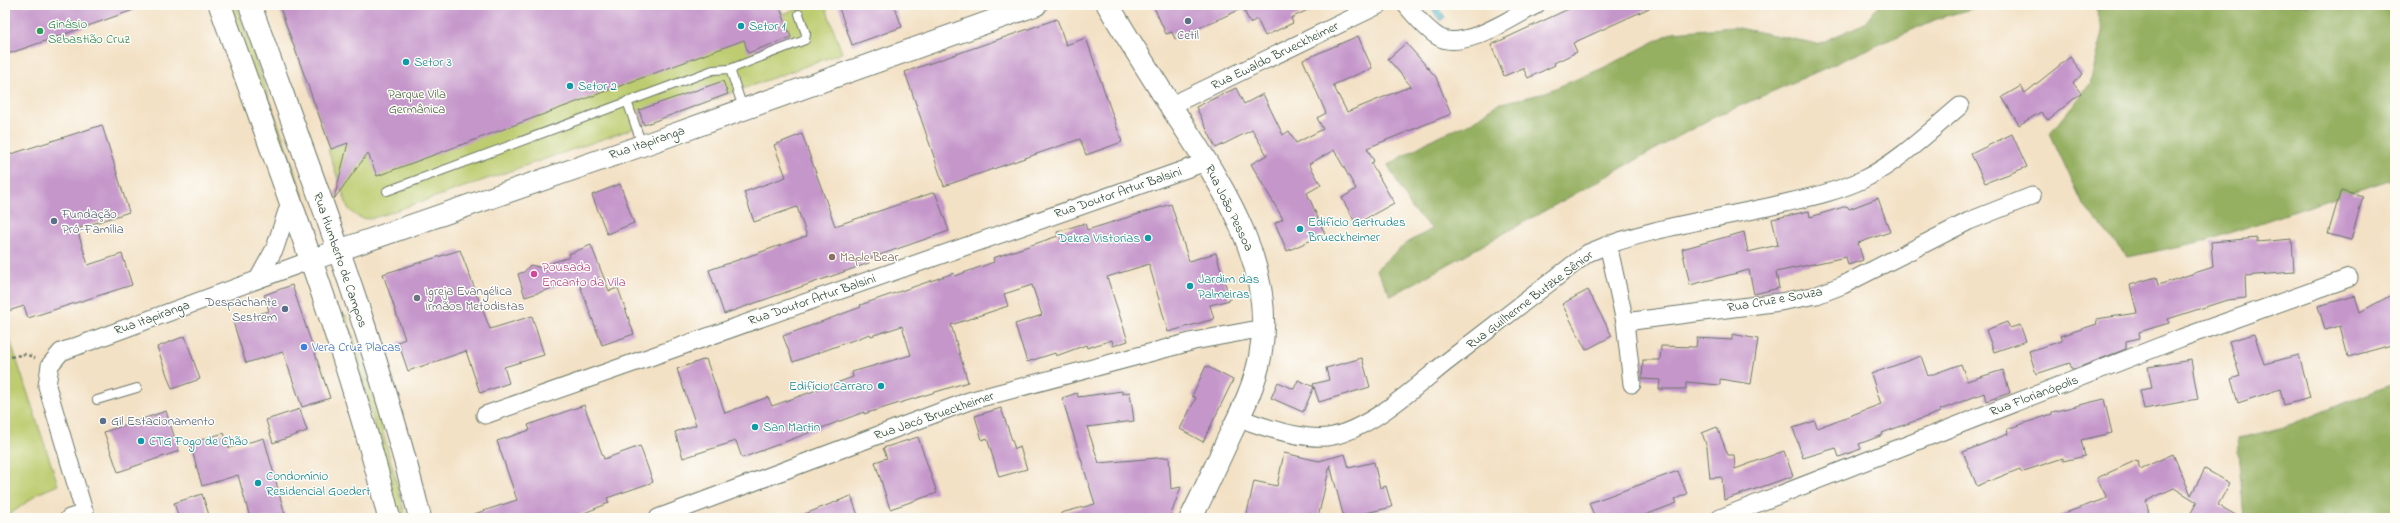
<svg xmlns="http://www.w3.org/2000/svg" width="2400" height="523" viewBox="0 0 2400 523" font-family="'Indie Flower',sans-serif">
<rect width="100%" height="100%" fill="#fdfcf7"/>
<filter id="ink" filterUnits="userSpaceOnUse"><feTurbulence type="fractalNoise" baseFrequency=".025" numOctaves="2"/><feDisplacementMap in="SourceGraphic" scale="8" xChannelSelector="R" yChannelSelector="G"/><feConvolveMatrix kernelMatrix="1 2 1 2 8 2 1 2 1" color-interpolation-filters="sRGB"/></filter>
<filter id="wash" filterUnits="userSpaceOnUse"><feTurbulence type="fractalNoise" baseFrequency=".012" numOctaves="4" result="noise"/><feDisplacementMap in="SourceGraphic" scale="16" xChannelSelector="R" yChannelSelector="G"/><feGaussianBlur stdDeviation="0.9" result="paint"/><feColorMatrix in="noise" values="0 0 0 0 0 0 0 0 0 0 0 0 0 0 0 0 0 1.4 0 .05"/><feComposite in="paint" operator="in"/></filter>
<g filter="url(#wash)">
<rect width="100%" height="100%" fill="#f3e1c5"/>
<g fill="#bdcc6f" stroke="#6e8452">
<path d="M229 5H236L314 226 308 228Z"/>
<path d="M279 5H779L783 14 807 5H825L842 53 632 129 377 217C364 221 356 218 348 208L328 150 331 149Z"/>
<path d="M346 315 374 399 406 518H398L368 400 341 316Z"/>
<path d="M8 334 58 485 39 493 5 518V335Z"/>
</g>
<g fill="#96b062" stroke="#5a764b">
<path d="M1879 5H1985L1939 18 1710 119 1391 296 1376 269 1407 243 1432 229 1412 209 1388 165 1436 137 1473 122 1497 104 1541 94 1603 68 1673 32 1734 27 1818 44 1865 23Z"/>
<path d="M2094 5H2395V178L2205 241 2128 257 2083 205 2050 133 2090 84 2103 32Z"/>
<path d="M2395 383V518H2244L2237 439 2284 427Z"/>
</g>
<path fill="#4bb3ca" stroke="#35787f" d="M1429 5H1437L1445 17 1440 21Z"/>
<g id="blocks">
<g fill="#c596ca">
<path d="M5 5H141L142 7 5 55Z"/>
<path d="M279 5H779L791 37 748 53 744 40 377 176 368 153 334 199 348 143 331 149Z"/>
<path d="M838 5H894L902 27 852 45Z"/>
<path d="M1153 5H1318L1291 18 1293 23 1265 36 1257 19 1250 23 1243 8 1175 39 1172 32 1166 34Z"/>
<path d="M1577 5H1656L1573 43 1577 52 1554 63 1555 65 1528 78 1523 68 1504 76 1491 45Z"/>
<path d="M1057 19 1066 45 1086 38 1122 142 1086 155 1080 139 944 186 905 72Z"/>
<path d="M1358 36 1372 68 1333 85 1347 112 1411 86 1388 59 1406 43 1436 77 1451 114 1367 148 1374 161 1371 163 1394 203 1356 224 1342 198 1356 189 1334 150 1309 164 1321 185 1307 193 1325 234 1287 251 1275 223 1283 219 1251 164 1267 155 1252 130 1216 148 1196 107 1236 88 1244 104 1263 94 1283 135 1289 131 1296 143 1323 129 1317 118 1326 113 1303 60Z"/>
<path d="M2070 57 2083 74 2073 83 2081 93 2048 120 2041 112 2019 125 2002 97 2021 86 2025 93Z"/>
<path d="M723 81 728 94 644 125 639 110Z"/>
<path d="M102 125 129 212 77 229 88 265 122 254 132 285 28 318 24 306 5 312V156Z"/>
<path d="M802 134 835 226 935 192 949 231 868 259 869 263 724 314 709 270 807 236 797 207 754 222 744 192 786 177 774 145Z"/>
<path d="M2012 134 2027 167 1985 183 1971 154Z"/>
<path d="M620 184 634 223 607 234 592 195Z"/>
<path d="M2341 190 2363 196 2351 240 2328 234Z"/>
<path d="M1878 198 1890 232 1858 243 1863 260 1848 265 1846 257 1776 272 1779 288 1754 294 1749 270 1690 285 1682 249 1744 232 1748 252 1778 245 1772 219 1809 211 1810 217 1847 206 1849 209Z"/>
<path d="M1171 204 1189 261 1216 253 1230 300 1210 305 1214 319 1168 332 1149 264 1107 277 1128 341 1113 346 1112 340 1087 348 1086 345 1056 356 1055 353 1027 362 1015 324 1042 315 1032 285 1004 294 1008 306 951 325 968 382 864 414V412L742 458 736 441 683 458 675 432 696 425 677 369 706 359 725 413 768 397 772 406 853 377 852 372 911 355 902 326 871 336 870 334 793 362 783 336 861 307 860 305 954 273 955 276 994 262 993 258 1058 236 1057 232 1085 223 1087 230Z"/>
<path d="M2257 238V242L2292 239 2294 272 2245 276 2246 298 2227 300 2168 319 2169 323 2139 332 2140 338 2126 341V349L2072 370 2070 363 2036 374 2029 351 2062 341 2060 336 2097 324 2096 319 2137 313 2130 285 2156 277 2158 285 2213 267 2211 242Z"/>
<path d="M591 245 609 291 618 288 634 334 602 345 578 280 525 297 518 274 524 272 530 265 539 267 570 257 569 254Z"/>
<path d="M460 250 490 329 532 316 544 355 504 367 509 383 480 393 466 351 408 371 398 342 405 339 383 274Z"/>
<path d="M292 285 330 398 302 407 283 352 246 363 233 322 269 311 264 295Z"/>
<path d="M1588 290 1612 336 1586 350 1562 304Z"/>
<path d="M2395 293V344L2348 357 2340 326 2325 330 2318 306 2355 296 2360 312Z"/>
<path d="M2007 322 2010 328 2020 325 2026 341 1994 352 1986 330Z"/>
<path d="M1732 334 1758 339 1751 384 1720 379V385L1686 382V389H1659L1660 380 1642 379 1643 360H1660L1661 346 1696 347 1697 338 1732 340Z"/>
<path d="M2254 334 2264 364 2299 355 2310 398 2284 405 2280 389 2238 403 2231 379 2240 376 2229 341Z"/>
<path d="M185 336 200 379 172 389 157 347Z"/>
<path d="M1921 356 1928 376 1961 364 1967 381 2003 370 2010 393 1986 401 1984 393 1940 410V412L1882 433 1883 435 1859 444 1861 449 1839 457 1836 448 1803 458 1793 428 1815 421 1817 428 1881 404 1871 374Z"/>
<path d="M1362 358 1370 387 1319 402 1313 384 1329 380 1326 368Z"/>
<path d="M2191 360 2198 399 2144 409 2140 390 2152 388 2148 367Z"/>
<path d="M1206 366 1233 380 1203 442 1180 429 1196 398 1192 396Z"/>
<path d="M1298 380 1314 387 1303 412 1271 398 1278 382 1294 389Z"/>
<path d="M1122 391V394L1130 392 1134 421 1087 427 1099 463 1169 457 1171 489 1181 487 1170 517 1061 518V513L1095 504 1062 398 1077 393 1078 397Z"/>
<path d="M2104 399 2112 433 2081 440 2085 456 2063 461V458L2021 472 2020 469 1977 486 1963 452 2008 434 2007 429 2052 414V412Z"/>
<path d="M584 405 604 459 640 446 653 482 607 498 609 503 572 518H471V515L517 500 497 441 530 430 528 425Z"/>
<path d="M1001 408 1015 449 1020 447 1027 469 999 477 987 438 982 440 975 416Z"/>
<path d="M300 409 307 431 273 443 266 420Z"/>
<path d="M166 411 179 451 118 472 104 432Z"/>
<path d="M1717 427 1728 455H1734L1735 469 1784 451 1793 476 1724 500 1722 477 1710 478 1707 447 1702 433Z"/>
<path d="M224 433 229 448 264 438 286 518H250L238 475 202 486 190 443Z"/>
<path d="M918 437 937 493 890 509 875 462 887 458 883 448Z"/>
<path d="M1284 453 1319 461 1345 454 1349 468 1374 462 1380 488 1386 486 1392 507 1344 518 1330 465 1318 518H1246L1254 481 1277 486Z"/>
<path d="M2173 454 2191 495 2205 469 2230 483 2218 505 2241 518H2188L2197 502 2174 488 2146 501 2150 518H2058L2057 516 2107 498 2097 478 2137 460 2140 469Z"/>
<path d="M1678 471 1687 494 1675 499 1677 503 1637 518H1595L1589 503Z"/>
<path d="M202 494 210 518H179L174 503Z"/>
<path d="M851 496 859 518H797V517Z"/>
</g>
</g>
</g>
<g filter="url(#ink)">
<use href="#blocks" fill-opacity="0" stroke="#697667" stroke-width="1"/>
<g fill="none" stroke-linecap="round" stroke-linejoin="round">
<defs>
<g id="service">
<path d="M730 69 805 40 806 34 799 14"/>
<path d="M627 101 642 145"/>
<path d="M387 191 713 70 730 69 743 108"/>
<path d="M97 400 137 388"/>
</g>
<g id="minor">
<path d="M1406 5C1415 16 1425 28 1437 36 1461 53 1513 17 1536 5"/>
<path d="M1170 106 1379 5"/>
<path d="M1608 244 1625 322 1780 302 1817 295 1843 285 1969 221 2032 196"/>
<path d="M258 279 275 248 290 202"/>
<path d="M1625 322 1632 384"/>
<path d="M485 415 1206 162"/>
<path d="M1239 418C1263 427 1307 442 1333 436 1372 427 1413 389 1444 364 1492 327 1540 290 1588 253 1650 226 1720 219 1785 203 1811 197 1839 191 1864 179 1900 161 1930 131 1960 106"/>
<path d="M69 518 85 513"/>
<path d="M86 518 47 386 50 365 61 352 311 260"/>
<path d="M658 518 969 401 1194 341 1264 328"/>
<path d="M1720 518 2181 338 2349 278"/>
</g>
<path id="tertiary" d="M311 260 655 141 1036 5"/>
<path id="secondary" d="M1108 5C1128 39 1149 72 1170 105 1218 180 1278 263 1260 357 1255 384 1243 409 1231 433 1218 461 1205 490 1191 518"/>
<g id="primary">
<path d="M220 5C280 175 346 343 389 518"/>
<path d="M250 5C311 174 377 343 420 518"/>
</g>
</defs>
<use href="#service" stroke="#697667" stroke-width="10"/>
<use href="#minor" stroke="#697667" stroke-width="19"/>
<use href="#tertiary" stroke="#697667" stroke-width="23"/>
<use href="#secondary" stroke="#697667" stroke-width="24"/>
<use href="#primary" stroke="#697667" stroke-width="24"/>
<path stroke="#697667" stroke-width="2.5" stroke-dasharray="3 3" stroke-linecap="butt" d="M5 358 26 354 35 358"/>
<use href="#service" stroke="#fff" stroke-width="8"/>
<use href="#minor" stroke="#fff" stroke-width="17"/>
<use href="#tertiary" stroke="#fff" stroke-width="21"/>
<use href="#secondary" stroke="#fff" stroke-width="22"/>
<use href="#primary" stroke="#fff" stroke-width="22"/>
</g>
</g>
<g fill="#5c6f8a" stroke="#fdfcf7" stroke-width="1.5">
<circle cx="1188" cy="21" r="4"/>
<circle cx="54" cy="221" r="4"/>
<circle cx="285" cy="309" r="4"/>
<circle cx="103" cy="421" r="4"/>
</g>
<g fill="#0f9aa8" stroke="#fdfcf7" stroke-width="1.5">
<circle cx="741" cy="26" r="4"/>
<circle cx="406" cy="62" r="4"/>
<circle cx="570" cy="86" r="4"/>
<circle cx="1300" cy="229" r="4"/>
<circle cx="1148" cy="238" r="4"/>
<circle cx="1190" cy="286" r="4"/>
<circle cx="881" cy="386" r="4"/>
<circle cx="755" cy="427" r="4"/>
<circle cx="141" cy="441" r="4"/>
<circle cx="258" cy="483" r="4"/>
</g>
<circle fill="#2e9e5b" stroke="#fdfcf7" stroke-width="1.5" cx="40" cy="31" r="4"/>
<circle fill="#8d6e63" stroke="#fdfcf7" stroke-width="1.5" cx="832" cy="257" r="4"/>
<circle fill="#d1479c" stroke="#fdfcf7" stroke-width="1.5" cx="534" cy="274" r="4"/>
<circle fill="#6b7280" stroke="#fdfcf7" stroke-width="1.5" cx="417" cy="298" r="4"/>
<circle fill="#3f7fe0" stroke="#fdfcf7" stroke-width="1.5" cx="304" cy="347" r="4"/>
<g text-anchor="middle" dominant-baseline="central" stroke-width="3" stroke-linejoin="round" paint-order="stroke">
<g font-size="13" fill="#27864d" stroke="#fdfcf7" text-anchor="start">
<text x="48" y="24">Ginásio<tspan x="48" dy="15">Sebastião Cruz</tspan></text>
</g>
<g font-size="13" fill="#0d838f" stroke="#fdfcf7" text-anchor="start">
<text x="749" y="26">Setor 1</text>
<text x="414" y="62">Setor 3</text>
<text x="578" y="86">Setor 2</text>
<text x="1308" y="222">Edifício Gertrudes<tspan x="1308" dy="15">Brueckheimer</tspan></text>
<text x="1140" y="238" text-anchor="end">Dekra Vistorias</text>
<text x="1198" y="279">Jardim das<tspan x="1198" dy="15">Palmeiras</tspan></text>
<text x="873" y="386" text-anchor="end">Edifício Carraro</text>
<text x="763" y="427">San Martin</text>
<text x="149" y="441">CTG Fogo de Chão</text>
<text x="266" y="476">Condomínio<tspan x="266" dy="15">Residencial Goedert</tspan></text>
</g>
<g font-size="13" fill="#4e5e75" stroke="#fdfcf7" text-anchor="start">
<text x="1188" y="35" text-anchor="middle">Cetil</text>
<text x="62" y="214">Fundação<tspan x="62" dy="15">Pró-Família</tspan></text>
<text x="277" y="302" text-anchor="end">Despachante<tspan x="277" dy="15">Sestrem</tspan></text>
<text x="111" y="421">Gil Estacionamento</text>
</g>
<g font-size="13" fill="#1f3d34" stroke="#fdfcf7">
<text transform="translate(1275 56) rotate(-26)">Rua Ewaldo Brueckheimer</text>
<text transform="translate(647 143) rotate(-19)">Rua Itapiranga</text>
<text transform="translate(1118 193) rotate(-19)">Rua Doutor Artur Balsini</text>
<text transform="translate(1229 208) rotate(64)">Rua João Pessoa</text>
<text transform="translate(340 260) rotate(71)">Rua Humberto de Campos</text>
<text transform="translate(812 300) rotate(-19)">Rua Doutor Artur Balsini</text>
<text transform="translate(1530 300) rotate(-37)">Rua Guilherme Butzke Sênior</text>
<text transform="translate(1775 300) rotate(-10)">Rua Cruz e Souza</text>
<text transform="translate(152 318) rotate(-20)">Rua Itapiranga</text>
<text transform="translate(2034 396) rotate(-21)">Rua Florianópolis</text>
<text transform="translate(934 416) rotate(-19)">Rua Jacó Brueckheimer</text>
</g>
<g font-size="13" fill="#466143" stroke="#fdfcf7">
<text x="417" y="94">Parque Vila<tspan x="417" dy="15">Germânica</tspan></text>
</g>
<g font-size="13" fill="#785e54" stroke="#fdfcf7" text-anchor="start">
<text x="840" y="257">Maple Bear</text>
</g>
<g font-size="13" fill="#b23c85" stroke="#fdfcf7" text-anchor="start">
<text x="542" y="267">Pousada<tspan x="542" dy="15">Encanto da Vila</tspan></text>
</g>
<g font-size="13" fill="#5b616d" stroke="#fdfcf7" text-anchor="start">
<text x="425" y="291">Igreja Evangélica<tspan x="425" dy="15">Irmãos Metodistas</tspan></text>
</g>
<g font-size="13" fill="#366cbe" stroke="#fdfcf7" text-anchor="start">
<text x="312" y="347">Vera Cruz Placas</text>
</g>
</g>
<rect width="2400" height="523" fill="none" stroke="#fdfcf7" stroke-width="20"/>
</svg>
